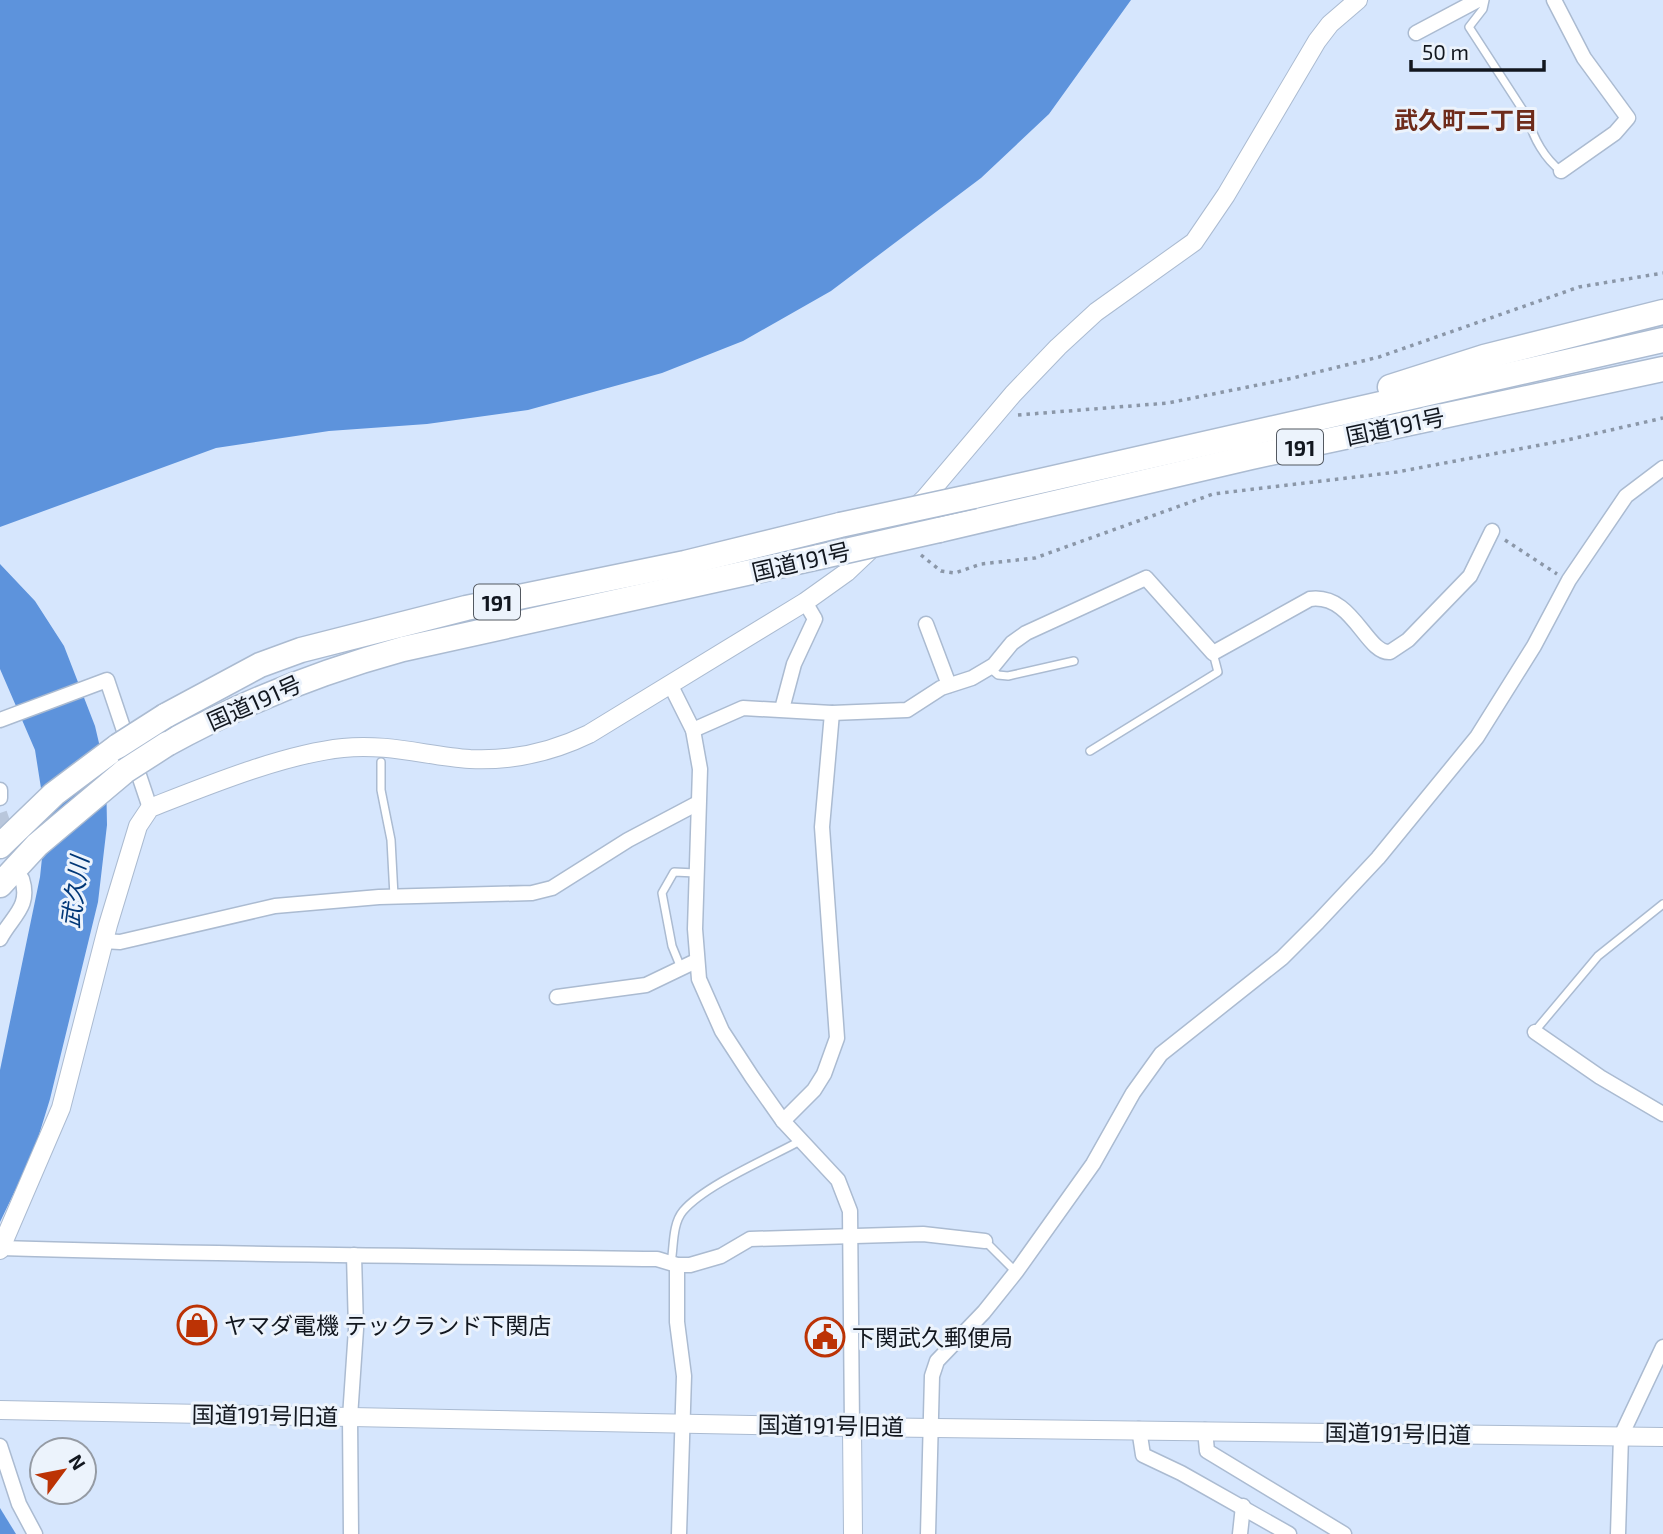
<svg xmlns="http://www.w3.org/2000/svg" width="1663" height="1534" viewBox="0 0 1663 1534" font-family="'Exo 2','Noto Sans JP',sans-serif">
<rect width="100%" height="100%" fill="#d6e6fd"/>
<g fill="#5d93dc">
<path d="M0 0H1131L1049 114 981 178 831 291 743 341 662 373 528 410 427 424 329 431 216 448 0 527Z"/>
<path d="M0 564 35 601 64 646 95 726 106 773 107 825 98 902 50 1099 34 1151 0 1222V1070L40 877 46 820 35 750 0 669Z"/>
<path d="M0 1508 16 1534H0Z"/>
</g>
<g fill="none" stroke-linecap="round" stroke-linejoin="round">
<path stroke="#b9c7dc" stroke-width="14" stroke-dasharray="14 7" stroke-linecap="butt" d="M0 813 20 871"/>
<defs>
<g id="service">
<path d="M1485 0 1483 9 1469 27 1528 118C1533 138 1545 159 1561 171"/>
<path d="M990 668 998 675 1008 676 1074 661"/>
<path d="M1090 751 1218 672 1213 653"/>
<path d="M381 762V790L391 840 394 896"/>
<path d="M681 968 672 946 662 893 674 872 696 873"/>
<path d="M1535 1031 1598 956 1663 904"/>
<path d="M985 1241 1016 1272"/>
<path d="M671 1263C674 1247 672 1224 683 1211 705 1185 769 1158 800 1141"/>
</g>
<g id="minor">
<path d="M1554 0 1584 58 1628 118 1615 133 1561 171"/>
<path d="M1416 33 1478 0"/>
<path d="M926 624 949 685"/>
<path d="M670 684 693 730 700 769 695 929 699 979 722 1031 752 1077 783 1121 838 1180 850 1211 852 1427"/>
<path d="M782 709 794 664 815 619 805 602"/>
<path d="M0 720 107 680 150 808"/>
<path d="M693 730 743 708 832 713 907 710 941 688 972 678 994 665 1012 643 1026 633 1146 578 1213 653 1310 599C1353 593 1366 654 1390 652L1408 640 1470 576 1492 531"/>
<path d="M0 790V798"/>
<path d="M0 939C12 916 31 907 22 879"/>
<path d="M103 941 120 942 275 906 379 897 532 893 552 888 628 840 698 803"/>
<path d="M557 997 646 985 696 961"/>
<path d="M1535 1032 1600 1077 1663 1114"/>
<path d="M783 1121 814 1090 824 1074 837 1038 822 827 832 713"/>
<path d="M1 1248C220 1255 438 1256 657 1259L677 1265H690L721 1256 750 1239 923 1234 985 1241"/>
<path d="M677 1265V1322L684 1376 679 1534"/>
<path d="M1139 1429 1143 1455 1181 1473 1289 1534"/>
<path d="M1205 1430 1207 1451 1344 1534"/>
<path d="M0 1446 19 1504 35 1534"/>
<path d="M351 1534 350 1417 356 1329 354 1255"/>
<path d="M928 1534 932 1376 937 1361 984 1312 1016 1272 1093 1164 1133 1093 1161 1054 1282 958 1318 922 1378 858 1477 737 1534 646 1569 580 1626 496 1663 468"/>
<path d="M1240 1534 1243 1506"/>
<path d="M1618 1534 1621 1436 1663 1347"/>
</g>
<g id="tertiary">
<path d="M0 1250 61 1108 108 925 138 826 150 808C206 786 284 754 343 748 386 743 428 756 470 759 512 761 552 752 589 734L805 602 847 572 925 498 1013 394 1058 347 1096 312 1194 242 1226 195 1317 41 1330 24 1358 0"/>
<path d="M0 1410 852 1427 1663 1437"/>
<path d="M852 1427 853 1534"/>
</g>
<g id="trunk">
<path d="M1390 387 1484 357 1663 312"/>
<path d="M974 496 1663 340"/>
<path d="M939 530 1251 457 1663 369"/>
<path d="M165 716 260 665 301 650 466 608 685 563 840 525"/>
<path d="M167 744C243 702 319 672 403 649L819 557"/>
<path d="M0 846 54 794 118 746"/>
<path d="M0 885 37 845 125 771"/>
</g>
</defs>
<use href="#service" stroke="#abbbd1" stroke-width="10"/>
<use href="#minor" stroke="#abbbd1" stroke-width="17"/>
<use href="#tertiary" stroke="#abbbd1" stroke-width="20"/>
<use href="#trunk" stroke="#abbbd1" stroke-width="27"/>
<g stroke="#8b97a8" stroke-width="3.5" stroke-dasharray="3.5 5" stroke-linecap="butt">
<path d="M1018 415 1168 403 1293 378 1379 357 1579 287 1663 273"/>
<path d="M1505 540 1557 574"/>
<path d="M921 555 941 571 955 573 981 564 1035 558 1213 494 1397 472 1567 440 1663 418"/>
</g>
<use href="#service" stroke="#fff" stroke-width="7"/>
<use href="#minor" stroke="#fff" stroke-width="14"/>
<use href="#tertiary" stroke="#fff" stroke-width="18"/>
<use href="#trunk" stroke="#fff" stroke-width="24"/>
<defs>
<g id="trunk-bridge">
<path d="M840 525 974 496"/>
<path d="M819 557 939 530"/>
<path d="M118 746 165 716"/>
<path d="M125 771 167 744"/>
</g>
</defs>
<use href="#trunk-bridge" stroke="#abbbd1" stroke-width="27" stroke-linecap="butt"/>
<use href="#trunk-bridge" stroke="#fff" stroke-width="24"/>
</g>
<defs>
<symbol id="shop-ring" viewBox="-11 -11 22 22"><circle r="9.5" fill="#ecf3fc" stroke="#bc3305" stroke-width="1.5"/><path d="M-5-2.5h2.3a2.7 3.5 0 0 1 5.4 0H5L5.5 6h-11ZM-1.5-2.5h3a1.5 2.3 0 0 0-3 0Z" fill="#bc3305"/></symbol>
<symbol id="civic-ring" viewBox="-11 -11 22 22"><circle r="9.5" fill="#ecf3fc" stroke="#bc3305" stroke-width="1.5"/><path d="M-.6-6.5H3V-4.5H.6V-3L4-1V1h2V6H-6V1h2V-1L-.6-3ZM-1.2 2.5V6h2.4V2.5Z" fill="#bc3305"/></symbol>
</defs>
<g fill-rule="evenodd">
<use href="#shop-ring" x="175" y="1303" width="44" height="44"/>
<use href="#civic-ring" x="803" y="1315" width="44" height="44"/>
</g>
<g text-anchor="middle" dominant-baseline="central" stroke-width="6" stroke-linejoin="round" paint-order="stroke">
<g fill="#ecf3fc" stroke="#535961" stroke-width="2">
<rect x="1277" y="429.5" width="46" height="35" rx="5"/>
<rect x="474" y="584.5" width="46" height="35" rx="5"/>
</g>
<g font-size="21" font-weight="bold" fill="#12171f">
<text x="1300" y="447">191</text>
<text x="497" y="602">191</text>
</g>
<g font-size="23" fill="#12171f" stroke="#ecf3fc">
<text transform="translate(1395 426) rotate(-12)">国道191号</text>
<text transform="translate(801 561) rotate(-13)">国道191号</text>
<text transform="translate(254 702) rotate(-24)">国道191号</text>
<text transform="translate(265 1415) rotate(1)">国道191号旧道</text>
<text transform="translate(831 1425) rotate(1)">国道191号旧道</text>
<text transform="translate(1398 1433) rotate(1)">国道191号旧道</text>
</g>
<g font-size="23" fill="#12171f" stroke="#ecf3fc" text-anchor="start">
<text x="224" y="1325">ヤマダ電機 テックランド下関店</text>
<text x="852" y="1337">下関武久郵便局</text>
</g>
<g font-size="24" font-weight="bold" fill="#6e2b1a" stroke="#ecf3fc">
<text x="1466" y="119">武久町二丁目</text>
</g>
<g font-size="24" font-style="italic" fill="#003777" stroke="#ecf3fc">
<text transform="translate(74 892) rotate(-82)">武久川</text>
</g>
</g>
<g transform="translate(63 1471) rotate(58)"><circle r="33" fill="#ecf3fc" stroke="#959ba4" stroke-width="2"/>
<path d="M0-5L12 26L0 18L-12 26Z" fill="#bc3305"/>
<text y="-10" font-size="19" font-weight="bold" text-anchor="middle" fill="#12171f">N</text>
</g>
<path d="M1411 60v10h133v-10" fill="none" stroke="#12171f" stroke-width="3.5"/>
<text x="1422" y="60" font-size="21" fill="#12171f" stroke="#ecf3fc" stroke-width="5" paint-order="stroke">50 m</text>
</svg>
